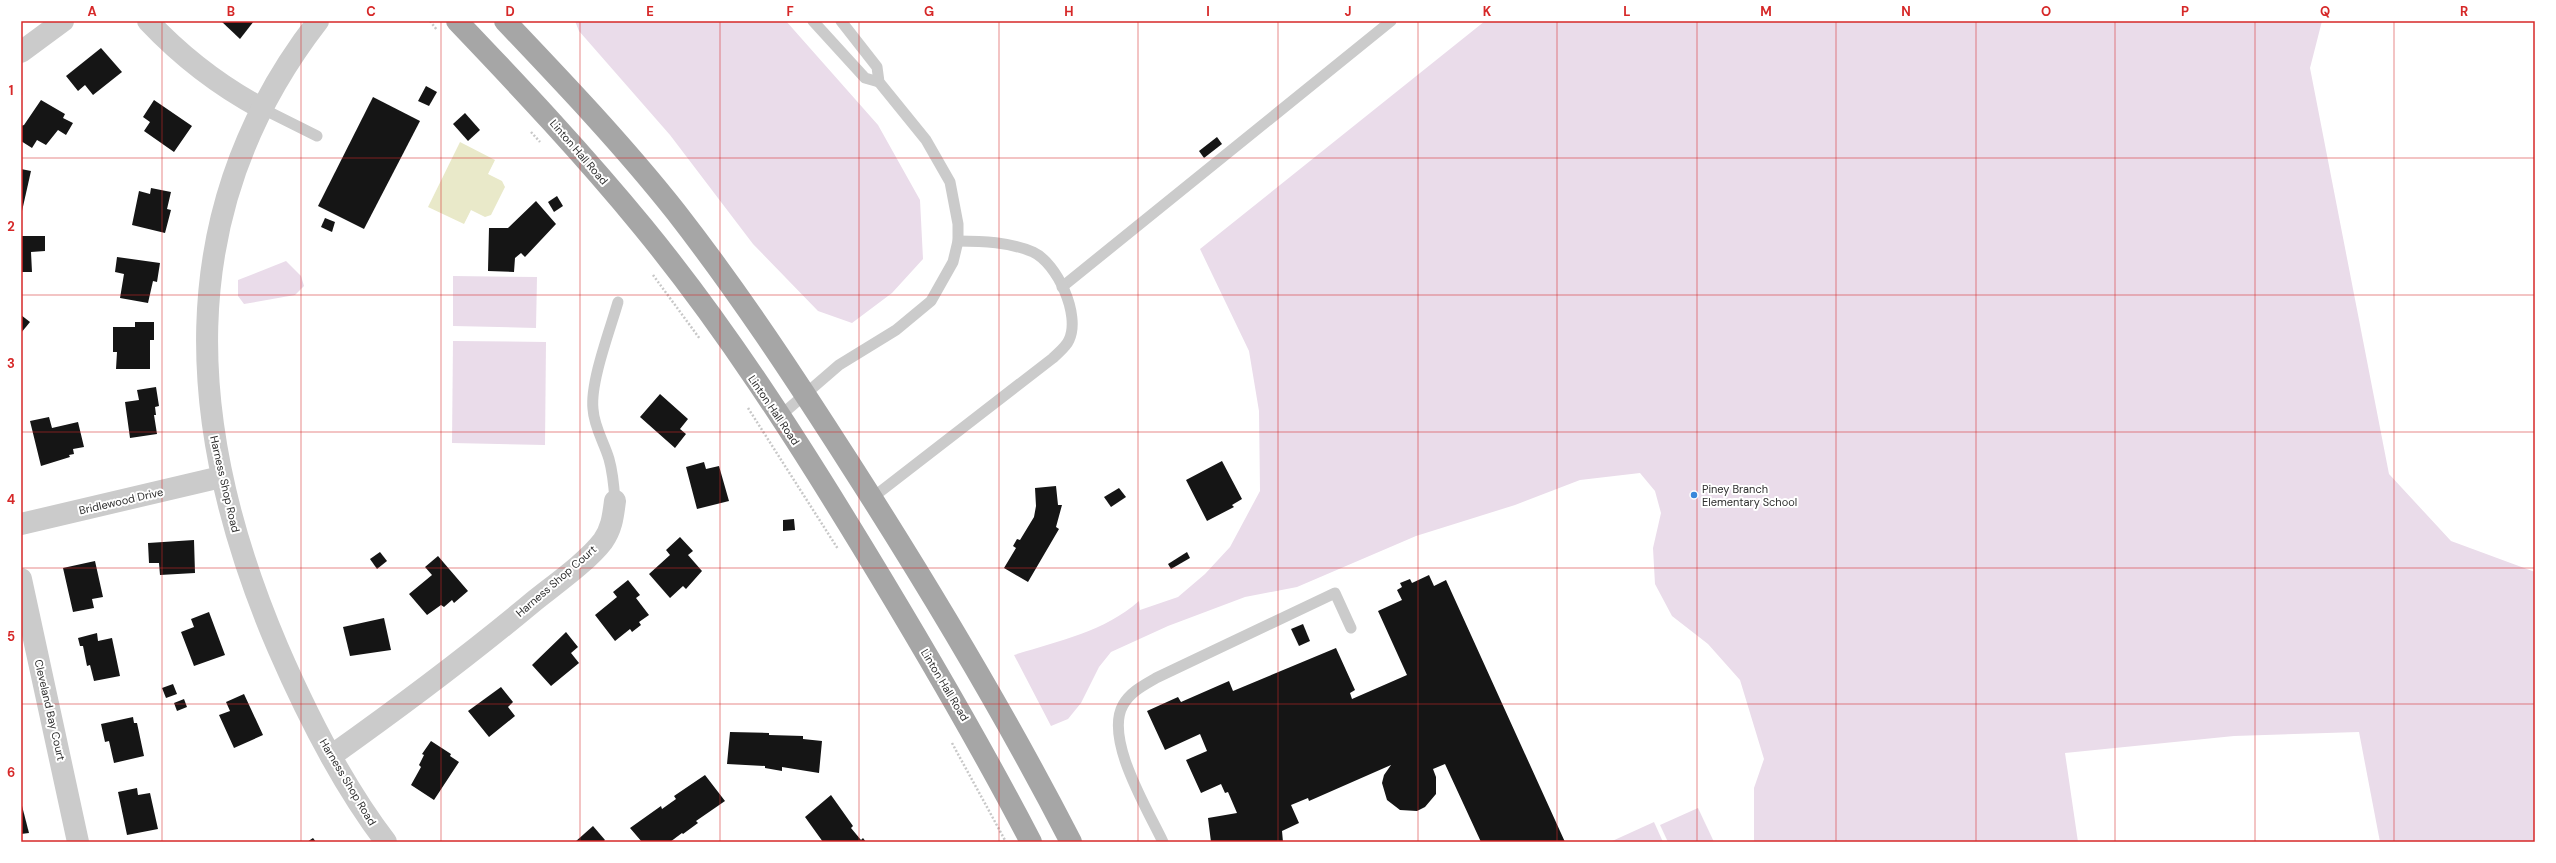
<svg xmlns="http://www.w3.org/2000/svg" width="2556" height="863" viewBox="0 0 2556 863" font-family="'DM Sans',sans-serif">
<rect width="100%" height="100%" fill="#fff"/>
<g fill="#eadcea">
<path d="M575 21H786L878 125 920 200 923 259 892 293 852 323 818 311 753 244 670 135 579 31Z"/>
<path d="M1485 21H2322L2310 68 2389 474 2451 541 2535 572V842H2380L2359 732 2234 736 2065 753 2078 842H1754V788L1764 759 1740 680 1708 644 1672 616 1655 584 1653 548 1661 513 1655 491 1640 473 1580 480 1515 505 1416 536 1297 587 1245 597 1168 626 1111 652 1099 667 1081 703 1068 719 1051 726 1014 655C1058 641 1104 632 1139 601L1140 610 1178 597 1205 574 1230 547 1260 491 1259 411 1249 351 1200 249Z"/>
<path d="M286 261 301 276 304 286 295 295 244 304 238 296V280Z"/>
<path d="M453 276 537 277 536 328 453 326Z"/>
<path d="M453 341 546 342 545 445 452 443Z"/>
<path d="M1698 808 1714 842H1668L1660 825Z"/>
<path d="M1654 822 1663 842H1610Z"/>
</g>
<path fill="#e9e9c9" d="M460 142 495 160 488 174 502 181 505 187 491 215 485 217 471 210 464 224 428 207Z"/>
<g fill="#151515">
<path d="M221 21H254L240 39Z"/>
<path d="M101 48 122 72 93 95 85 85 78 91 66 76Z"/>
<path d="M426 86 437 92 429 106 418 101Z"/>
<path d="M373 97 420 121 364 229 318 206Z"/>
<path d="M41 100 65 114 63 118 73 123 66 135 58 130 46 145 37 140 32 148 21 141V126L24 125Z"/>
<path d="M154 100 192 126 174 152 144 131 150 122 143 117Z"/>
<path d="M465 113 480 130 468 141 453 124Z"/>
<path d="M1217 137 1222 144 1204 158 1199 151Z"/>
<path d="M21 169 31 171 22 211H21Z"/>
<path d="M151 188 171 192 167 209 171 210 165 233 132 225 139 191 150 194Z"/>
<path d="M557 196 563 206 554 212 548 202Z"/>
<path d="M536 201 556 224 525 257 521 253 515 258 514 272 488 271 489 228H508Z"/>
<path d="M325 218 335 222 332 232 321 227Z"/>
<path d="M21 236H45V251L31 252 32 272H21Z"/>
<path d="M117 257 160 263 157 282 153 281 148 303 120 298 124 274 115 272Z"/>
<path d="M21 315 30 322 21 333Z"/>
<path d="M135 322H154V340H150V369H116L117 352H113V327H135Z"/>
<path d="M156 387 159 406 155 407 156 415H154L157 434 130 438 125 402 139 400 137 390Z"/>
<path d="M660 394 688 419 680 429 686 434 675 448 640 417Z"/>
<path d="M49 417 52 428 78 422 84 447 73 449 74 454 69 455 70 457 41 466 30 421Z"/>
<path d="M1222 461 1242 499 1232 505 1234 507 1207 521 1186 480Z"/>
<path d="M704 462 706 469 719 466 729 501 697 509 686 467Z"/>
<path d="M1056 486 1058 505H1062L1056 527 1059 529 1028 582 1004 568 1016 548 1013 546 1017 539 1020 540 1034 517 1036 506 1035 488Z"/>
<path d="M1119 488 1126 497 1111 507 1104 497Z"/>
<path d="M794 519 795 530 783 531V520Z"/>
<path d="M680 537 693 551 688 555 702 571 686 589 683 586 670 598 649 574 670 555 666 550Z"/>
<path d="M194 540 195 573 160 575 159 563H149L148 543Z"/>
<path d="M380 552 387 561 377 569 370 559Z"/>
<path d="M1187 552 1190 558 1171 569 1168 564Z"/>
<path d="M438 556 468 591 454 603 452 600 444 607 441 605 427 615 409 594 432 575 425 567Z"/>
<path d="M95 561 103 597 92 599 94 608 73 612 63 568Z"/>
<path d="M1429 575 1434 586 1446 580 1565 842H1481L1445 764 1433 769 1436 777V794L1425 807 1417 811 1400 810 1387 800 1382 783 1384 775 1391 765 1309 801 1308 798 1291 805 1299 823 1282 831 1283 842H1211L1208 818 1237 813 1228 792 1225 793 1221 784 1201 793 1186 760 1207 751 1200 734 1165 750 1147 711 1178 697 1181 702 1229 681 1233 691 1336 648 1355 690 1350 693 1352 699 1407 675 1378 611 1402 600 1397 590 1402 587 1400 583 1410 579 1412 583Z"/>
<path d="M628 580 640 595 636 598 649 615 639 622 641 625 632 632 630 629 615 641 595 615 617 597 613 592Z"/>
<path d="M209 612 225 655 194 666 181 632 194 627 191 619Z"/>
<path d="M384 618 391 650 350 656 343 627Z"/>
<path d="M1303 624 1310 641 1299 646 1291 629Z"/>
<path d="M566 632 578 647 571 653 579 663 551 686 532 665Z"/>
<path d="M97 633 98 641 112 638 120 676 94 681 90 665 87 666 83 646H80L78 638Z"/>
<path d="M173 684 177 694 166 698 162 688Z"/>
<path d="M501 687 513 702 508 707 515 716 489 737 468 711Z"/>
<path d="M244 694 263 735 234 748 219 715 230 711 226 702Z"/>
<path d="M184 699 187 707 177 711 174 703Z"/>
<path d="M133 717 134 723H137L144 756 114 763 109 741 105 742 101 724Z"/>
<path d="M730 732 769 733V735L803 736V739L822 741 819 773 782 767V771L765 768V766L727 764Z"/>
<path d="M431 741 451 754 450 756 459 762 434 800 411 785 421 767 419 765 424 755 422 754Z"/>
<path d="M705 775 725 801 696 821 698 823 683 834 682 833 670 842H642L630 828 661 806 662 809 676 799 674 796Z"/>
<path d="M137 788 138 795 150 793 158 829 127 835 118 792Z"/>
<path d="M831 795 853 826 851 828 861 840 863 838 866 842H823L805 817Z"/>
<path d="M21 802 29 833 21 834Z"/>
<path d="M593 826 605 840 603 842H575Z"/>
<path d="M313 838 316 842H307Z"/>
</g>
<g fill="none" stroke-linecap="round" stroke-linejoin="round">
<g stroke="#c8c8c8" stroke-width="2.5" stroke-dasharray="2 2" stroke-linecap="butt">
<path d="M430 21 437 30"/>
<path d="M531 132 540 142"/>
<path d="M653 275 700 339"/>
<path d="M748 408 838 549"/>
<path d="M952 743 1006 842"/>
</g>
<g stroke="#cbcbcb" stroke-width="11">
<path d="M813 21 865 78 879 82"/>
<path d="M261 108 317 136"/>
<path d="M1062 287 1391 21"/>
<path d="M780 416 839 365 896 330 931 301 953 262 958 241V224L950 182 926 140 879 82 877 67 841 21"/>
<path d="M872 498 1053 358C1059 352 1066 347 1069 340 1081 315 1057 263 1033 252 1009 242 983 241 958 241"/>
<path d="M615 501C614 486 613 473 609 459 604 442 594 427 593 409 590 382 610 330 618 302"/>
<path d="M1163 842C1148 810 1104 739 1123 705 1130 692 1144 685 1156 678L1335 593 1351 628"/>
</g>
<g stroke="#cbcbcb" stroke-width="22">
<path d="M148 21C182 57 218 85 261 108"/>
<path d="M318 21C168 215 186 433 278 648 307 715 341 783 386 842"/>
<path d="M21 52 63 21"/>
<path d="M21 524 221 477"/>
<path d="M21 579 78 842"/>
<path d="M331 756C400 707 467 657 533 602 554 585 587 562 603 541 612 528 613 516 615 501"/>
</g>
<g stroke="#a6a6a6" stroke-width="22">
<path d="M457 21C521 88 584 155 643 227 725 327 796 438 863 548 922 645 979 742 1031 842"/>
<path d="M505 21C564 83 623 145 676 212 739 293 795 378 850 464 929 587 1004 712 1071 842"/>
</g>
</g>
<path fill="none" stroke="#d62828" stroke-width="1" stroke-opacity="0.55" d="M162 21V842M301 21V842M441 21V842M580 21V842M720 21V842M859 21V842M999 21V842M1138 21V842M1278 21V842M1418 21V842M1557 21V842M1697 21V842M1836 21V842M1976 21V842M2115 21V842M2255 21V842M2394 21V842M21 158H2535M21 295H2535M21 432H2535M21 568H2535M21 704H2535"/>
<circle fill="#3988db" stroke="#fff" stroke-width="1.5" cx="1694" cy="495" r="4"/>
<g text-anchor="middle" dominant-baseline="central" stroke-width="4" stroke-linejoin="round" paint-order="stroke">
<g font-size="11" fill="#2e2e2e" stroke="#fff">
<text transform="translate(579 152) rotate(49)">Linton Hall Road</text>
<text transform="translate(774 410) rotate(56)">Linton Hall Road</text>
<text transform="translate(225 484) rotate(77)">Harness Shop Road</text>
<text transform="translate(121 501) rotate(-13)">Bridlewood Drive</text>
<text transform="translate(556 581) rotate(-41)">Harness Shop Court</text>
<text transform="translate(945 685) rotate(59)">Linton Hall Road</text>
<text transform="translate(50 710) rotate(77)">Cleveland Bay Court</text>
<text transform="translate(348 782) rotate(59)">Harness Shop Road</text>
</g>
<g font-size="11" fill="#2e2e2e" stroke="#fff" text-anchor="start">
<text x="1702" y="489">Piney Branch<tspan x="1702" dy="13">Elementary School</tspan></text>
</g>
</g>
<rect width="2556" height="863" fill="none" stroke="#ffffff" stroke-width="44"/>
<rect x="22" y="22" width="2512" height="819" fill="none" stroke="#d62828" stroke-width="1.5"/>
<g font-size="13" text-anchor="middle" font-weight="bold" fill="#d62828">
<text x="92" y="16">A</text>
<text x="231" y="16">B</text>
<text x="371" y="16">C</text>
<text x="510" y="16">D</text>
<text x="650" y="16">E</text>
<text x="790" y="16">F</text>
<text x="929" y="16">G</text>
<text x="1069" y="16">H</text>
<text x="1208" y="16">I</text>
<text x="1348" y="16">J</text>
<text x="1487" y="16">K</text>
<text x="1627" y="16">L</text>
<text x="1766" y="16">M</text>
<text x="1906" y="16">N</text>
<text x="2046" y="16">O</text>
<text x="2185" y="16">P</text>
<text x="2325" y="16">Q</text>
<text x="2464" y="16">R</text>
<text x="11" y="95">1</text>
<text x="11" y="231">2</text>
<text x="11" y="368">3</text>
<text x="11" y="504">4</text>
<text x="11" y="641">5</text>
<text x="11" y="777">6</text>
</g>
</svg>
